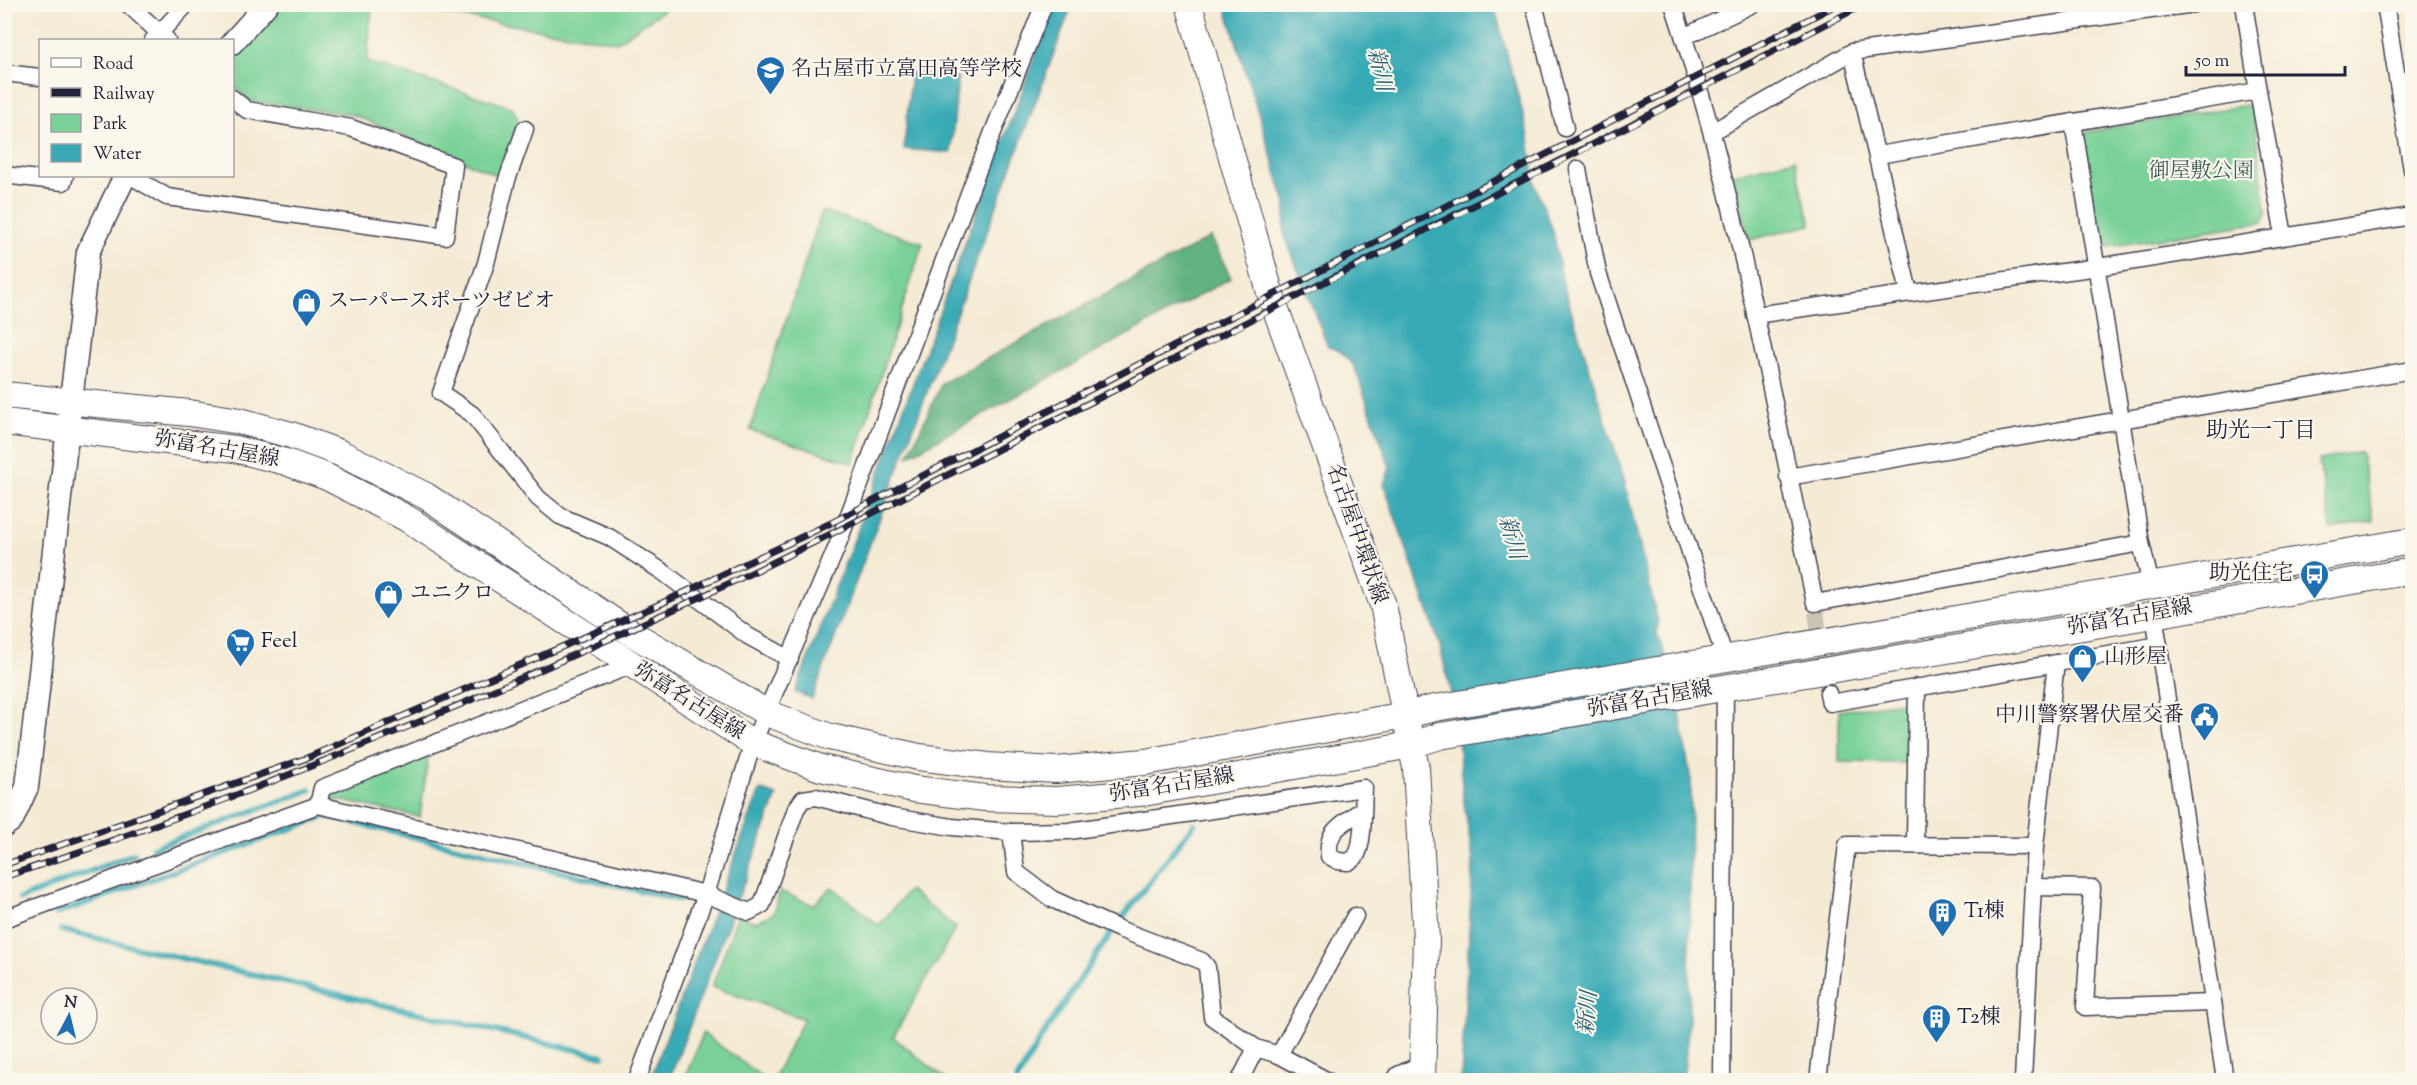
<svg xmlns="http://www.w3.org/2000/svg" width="2417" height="1085" viewBox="0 0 2417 1085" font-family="'Sorts Mill Goudy','Noto Serif JP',serif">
<rect width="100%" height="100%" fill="#fbf7ec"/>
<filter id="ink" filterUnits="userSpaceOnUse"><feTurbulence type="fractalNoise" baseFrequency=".0167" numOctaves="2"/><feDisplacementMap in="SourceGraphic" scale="12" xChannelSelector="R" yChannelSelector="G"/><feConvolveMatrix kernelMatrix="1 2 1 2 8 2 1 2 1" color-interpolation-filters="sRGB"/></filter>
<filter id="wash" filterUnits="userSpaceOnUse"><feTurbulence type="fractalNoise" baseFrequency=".008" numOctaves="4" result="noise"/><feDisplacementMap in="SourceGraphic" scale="24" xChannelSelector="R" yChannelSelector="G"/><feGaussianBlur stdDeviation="1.35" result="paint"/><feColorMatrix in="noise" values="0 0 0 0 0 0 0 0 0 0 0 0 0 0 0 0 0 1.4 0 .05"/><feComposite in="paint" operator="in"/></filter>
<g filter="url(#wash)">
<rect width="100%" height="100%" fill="#f5ebd5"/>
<g fill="#79d197" stroke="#4e7a69" stroke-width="1.5">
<path d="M282 5H372L367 62 512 107 519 121 501 177 354 115 249 101 233 84 232 59Z"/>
<path d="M433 5V4L671 5 617 42 432 12Z"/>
<path d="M2247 105 2252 107 2267 214 2263 222 2107 247 2100 245 2081 140 2087 132Z"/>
<path d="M1795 159 1811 225 1749 240 1733 174Z"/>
<path d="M822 211 923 243 853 463 750 430Z"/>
<path d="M2361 452 2374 521 2331 529 2319 460Z"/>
<path d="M1907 701 1906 763 1839 762V711Z"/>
<path d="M429 751 420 817 333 799 329 795 332 790Z"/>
<path d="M832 887 879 925 909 890 956 928 893 1037 947 1080H772L804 1019 712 987 738 915 756 922 774 913 780 891 813 905Z"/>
<path d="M703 1033 766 1080H695L686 1075Z"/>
</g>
<path fill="#62b380" stroke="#426a5e" stroke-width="1.5" d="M1211 237 1231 278 908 456 942 383Z"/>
<g fill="#39aab5" stroke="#2e6678" stroke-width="1.5">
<path d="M1054 5H1072L812 699 795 692 868 504Z"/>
<path d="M1225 5H1494L1529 137 1535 185 1553 231 1563 284 1624 479 1658 622 1657 634 1674 677 1691 781 1689 1021 1683 1080H1461L1473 860 1463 796 1456 715 1440 646 1384 485 1390 467 1354 366 1340 351 1328 347 1284 234 1286 204Z"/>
<path d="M911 72 958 77 951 153 904 149Z"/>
<path d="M760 790 777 796 669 1080H650Z"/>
</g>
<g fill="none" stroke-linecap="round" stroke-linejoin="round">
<g stroke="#39aab5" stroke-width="6">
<path d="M153 848 310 790"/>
<path d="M20 899 134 854"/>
<path d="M56 914 326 816 680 900"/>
<path d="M1118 923 1194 824"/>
<path d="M61 930 603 1056"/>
<path d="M683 1079 686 1080"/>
<path d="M1017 1080 1041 1038 1111 933"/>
</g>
</g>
</g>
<g filter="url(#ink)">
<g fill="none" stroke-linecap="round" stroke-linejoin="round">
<path stroke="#cbc3b6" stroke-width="16" stroke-dasharray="16 8" stroke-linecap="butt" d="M1816 612 1828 693"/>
<defs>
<g id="street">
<path d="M128 4 167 40"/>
<path d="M1534 4 1565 128"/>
<path d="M1673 4C1738 199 1773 403 1815 603L2141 543"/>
<path d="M2244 4 2258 91"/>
<path d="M2385 4 2412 170"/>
<path d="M1684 37 1753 4"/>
<path d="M153 40 187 4"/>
<path d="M4 73 40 77"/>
<path d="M2073 122 2141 543 2151 585"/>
<path d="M525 129 507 180 486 263 441 393 472 414 538 498 560 516 609 537 663 572 748 636 790 659"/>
<path d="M1712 132 1852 52"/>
<path d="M1878 155 2258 91 2284 236"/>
<path d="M1578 169 1598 273 1725 658"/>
<path d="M4 175 63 182 65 176"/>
<path d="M131 176 167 197 445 236 454 166 351 128 247 110 232 98"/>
<path d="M1909 292 1852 52 2194 4"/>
<path d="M1755 315 2098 267 2412 216"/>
<path d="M1788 477 2412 370"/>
<path d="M2154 614 2225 1080"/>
<path d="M1828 693 1830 703 2159 645"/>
<path d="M318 805 322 788 632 665"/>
<path d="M1011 832 1016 872 1052 899 1119 929 1202 961 1207 967 1212 1017 1256 1048 1240 1080"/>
<path d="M1915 845 1917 687"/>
<path d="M2033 887 2092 888 2085 1007 2213 1003"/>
<path d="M4 919 318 805 706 894 749 912 762 905 796 809 803 799 816 797 892 817 952 827 1011 832 1069 831 1364 788C1363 803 1364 845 1356 856 1355 858 1350 861 1348 862L1338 861 1329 856C1326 829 1343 824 1362 810"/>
<path d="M1256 1048 1279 1055 1326 1080"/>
<path d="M1279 1055 1355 916"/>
<path d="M637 1080 706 894 753 743 836 549 974 180 1044 4"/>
<path d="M1395 1080 1398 1075 1424 1063"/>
<path d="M1722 1080 1725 687"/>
<path d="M1818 1080 1847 845 2035 846"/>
<path d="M2023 1080 2035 846 2056 663"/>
</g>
<g id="secondary">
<path d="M232 43 267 4"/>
<path d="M4 826 12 820 27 787 88 252 125 176"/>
</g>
<g id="primary">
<path d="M1189 4 1271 296 1383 605 1416 768 1426 939 1422 1080"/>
<path d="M4 395 189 413 240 421 291 435 340 453 426 496 633 634 767 713 830 737 919 757 988 766 1056 770 1145 762 1405 715 1435 708 2412 541"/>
<path d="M4 422 235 449 286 462 327 477 406 518 753 743 821 768 914 789 985 798 1058 800 1149 792 1411 745 1440 736 2412 571"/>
</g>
</defs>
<use href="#street" stroke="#424052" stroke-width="19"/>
<use href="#secondary" stroke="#424052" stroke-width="25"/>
<use href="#primary" stroke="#424052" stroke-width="28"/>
<use href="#street" stroke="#fff" stroke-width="16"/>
<use href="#secondary" stroke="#fff" stroke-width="22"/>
<use href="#primary" stroke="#fff" stroke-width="26"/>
<defs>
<g id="rail">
<path d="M4 865 307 758 658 605 829 524 1838 4"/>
<path d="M4 877C227 805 445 715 657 617 805 550 948 474 1093 401 1351 270 1608 137 1865 4"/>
</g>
</defs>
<use href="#rail" stroke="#22223b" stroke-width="7"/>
<use href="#rail" stroke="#fbf7ec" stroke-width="4.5" stroke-dasharray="14" stroke-linecap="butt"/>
</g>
</g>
<defs>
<symbol id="school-pin" viewBox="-11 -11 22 30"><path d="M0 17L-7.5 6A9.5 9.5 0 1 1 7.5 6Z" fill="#1f6fb2" stroke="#fbf7ec"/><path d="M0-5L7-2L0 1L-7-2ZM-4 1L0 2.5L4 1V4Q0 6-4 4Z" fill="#fff"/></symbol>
<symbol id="shop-pin" viewBox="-11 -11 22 30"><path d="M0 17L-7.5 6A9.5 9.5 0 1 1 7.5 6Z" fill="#1f6fb2" stroke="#fbf7ec"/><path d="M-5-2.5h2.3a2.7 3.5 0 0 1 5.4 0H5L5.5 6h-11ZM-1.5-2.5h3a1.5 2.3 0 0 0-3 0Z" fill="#fff"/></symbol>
<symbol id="bus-pin" viewBox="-11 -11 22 30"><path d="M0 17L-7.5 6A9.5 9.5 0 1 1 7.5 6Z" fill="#1f6fb2" stroke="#fbf7ec"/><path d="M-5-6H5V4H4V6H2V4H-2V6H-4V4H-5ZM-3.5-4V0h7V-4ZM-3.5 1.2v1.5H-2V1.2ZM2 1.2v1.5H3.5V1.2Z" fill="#fff"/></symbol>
<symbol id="supermarket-pin" viewBox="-11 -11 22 30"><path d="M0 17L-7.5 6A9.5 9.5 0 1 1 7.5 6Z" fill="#1f6fb2" stroke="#fbf7ec"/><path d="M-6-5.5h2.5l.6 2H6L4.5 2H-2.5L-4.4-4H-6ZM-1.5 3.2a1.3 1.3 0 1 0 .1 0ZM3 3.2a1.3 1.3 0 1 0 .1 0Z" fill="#fff"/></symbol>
<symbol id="civic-pin" viewBox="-11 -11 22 30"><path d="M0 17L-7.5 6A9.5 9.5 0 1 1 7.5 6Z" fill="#1f6fb2" stroke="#fbf7ec"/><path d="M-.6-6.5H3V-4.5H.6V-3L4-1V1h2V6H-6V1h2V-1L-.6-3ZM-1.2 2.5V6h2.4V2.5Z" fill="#fff"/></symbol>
<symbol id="building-pin" viewBox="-11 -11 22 30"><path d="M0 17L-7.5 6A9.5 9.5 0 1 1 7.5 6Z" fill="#1f6fb2" stroke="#fbf7ec"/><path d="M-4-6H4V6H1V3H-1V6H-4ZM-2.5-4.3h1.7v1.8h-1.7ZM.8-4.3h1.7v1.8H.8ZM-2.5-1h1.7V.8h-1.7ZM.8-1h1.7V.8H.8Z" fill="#fff"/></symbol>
</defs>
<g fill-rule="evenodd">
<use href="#school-pin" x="754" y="54" width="33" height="45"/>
<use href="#shop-pin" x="290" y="286" width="33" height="45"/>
<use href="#bus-pin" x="2298" y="558" width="33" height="45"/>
<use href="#shop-pin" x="372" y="578" width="33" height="45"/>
<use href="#supermarket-pin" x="224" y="626" width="33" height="45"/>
<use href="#shop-pin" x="2066" y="642" width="33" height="45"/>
<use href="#civic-pin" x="2188" y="700" width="33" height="45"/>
<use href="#building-pin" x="1926" y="896" width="33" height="45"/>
<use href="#building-pin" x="1920" y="1002" width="33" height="45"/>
</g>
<g text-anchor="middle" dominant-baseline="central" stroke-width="4.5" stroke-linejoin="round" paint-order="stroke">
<g font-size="21" fill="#22223b" stroke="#fbf7ec" text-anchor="start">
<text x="791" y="70">名古屋市立富田高等学校</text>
<text x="328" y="302">スーパースポーツゼビオ</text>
<text x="2293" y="574" text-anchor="end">助光住宅</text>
<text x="410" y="594">ユニクロ</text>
<text x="261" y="642">Feel</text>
<text x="2104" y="658">山形屋</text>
<text x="2184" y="716" text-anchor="end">中川警察署伏屋交番</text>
<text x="1964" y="912">T1棟</text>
<text x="1957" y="1018">T2棟</text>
</g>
<g font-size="21" fill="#405f5b" stroke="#fbf7ec">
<text x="2201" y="172">御屋敷公園</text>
</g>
<g font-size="21" fill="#22223b" stroke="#fbf7ec">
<text transform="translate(217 450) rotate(10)">弥富名古屋線</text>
<text transform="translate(1356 534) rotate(71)">名古屋中環状線</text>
<text transform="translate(2130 618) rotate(-10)">弥富名古屋線</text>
<text transform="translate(1650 700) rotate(-10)">弥富名古屋線</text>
<text transform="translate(689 702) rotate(32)">弥富名古屋線</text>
<text transform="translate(1172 786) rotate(-9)">弥富名古屋線</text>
</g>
<g font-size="22" font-style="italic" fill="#2c5f72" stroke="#fbf7ec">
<text transform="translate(1378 70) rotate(77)">新川</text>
<text transform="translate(1510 538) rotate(74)">新川</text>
<text transform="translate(1589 1013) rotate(-85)">新川</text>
</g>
<g font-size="22" fill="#22223b" stroke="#fbf7ec">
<text x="2261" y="432">助光一丁目</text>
</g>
</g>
<rect width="2417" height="1085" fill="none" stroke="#fbf7ec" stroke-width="24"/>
<rect x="39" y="39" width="195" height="138" fill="#fbf7ec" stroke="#a4a2a5" stroke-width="1.5"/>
<rect x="51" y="58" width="30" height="9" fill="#ffffff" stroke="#a4a2a5" stroke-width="1.5"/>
<text x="93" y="69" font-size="18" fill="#22223b">Road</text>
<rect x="51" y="88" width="30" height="9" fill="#22223b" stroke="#a4a2a5" stroke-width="1.5"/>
<text x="93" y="99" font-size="18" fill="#22223b">Railway</text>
<rect x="51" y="114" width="30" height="18" fill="#79d197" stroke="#a4a2a5" stroke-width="1.5"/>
<text x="93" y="129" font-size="18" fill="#22223b">Park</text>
<rect x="51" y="144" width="30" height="18" fill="#39aab5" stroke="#a4a2a5" stroke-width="1.5"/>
<text x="93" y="159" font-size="18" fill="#22223b">Water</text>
<g transform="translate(69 1016) rotate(7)"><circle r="28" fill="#fbf7ec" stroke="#a4a2a5" stroke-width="1.5"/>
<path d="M0-4.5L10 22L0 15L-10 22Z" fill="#1f6fb2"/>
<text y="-9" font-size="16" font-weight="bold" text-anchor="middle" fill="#22223b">N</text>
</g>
<path d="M2186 66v9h159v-9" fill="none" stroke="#22223b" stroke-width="3"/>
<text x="2195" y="66" font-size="18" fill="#22223b" stroke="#fbf7ec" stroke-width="4.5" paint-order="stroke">50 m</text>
</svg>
